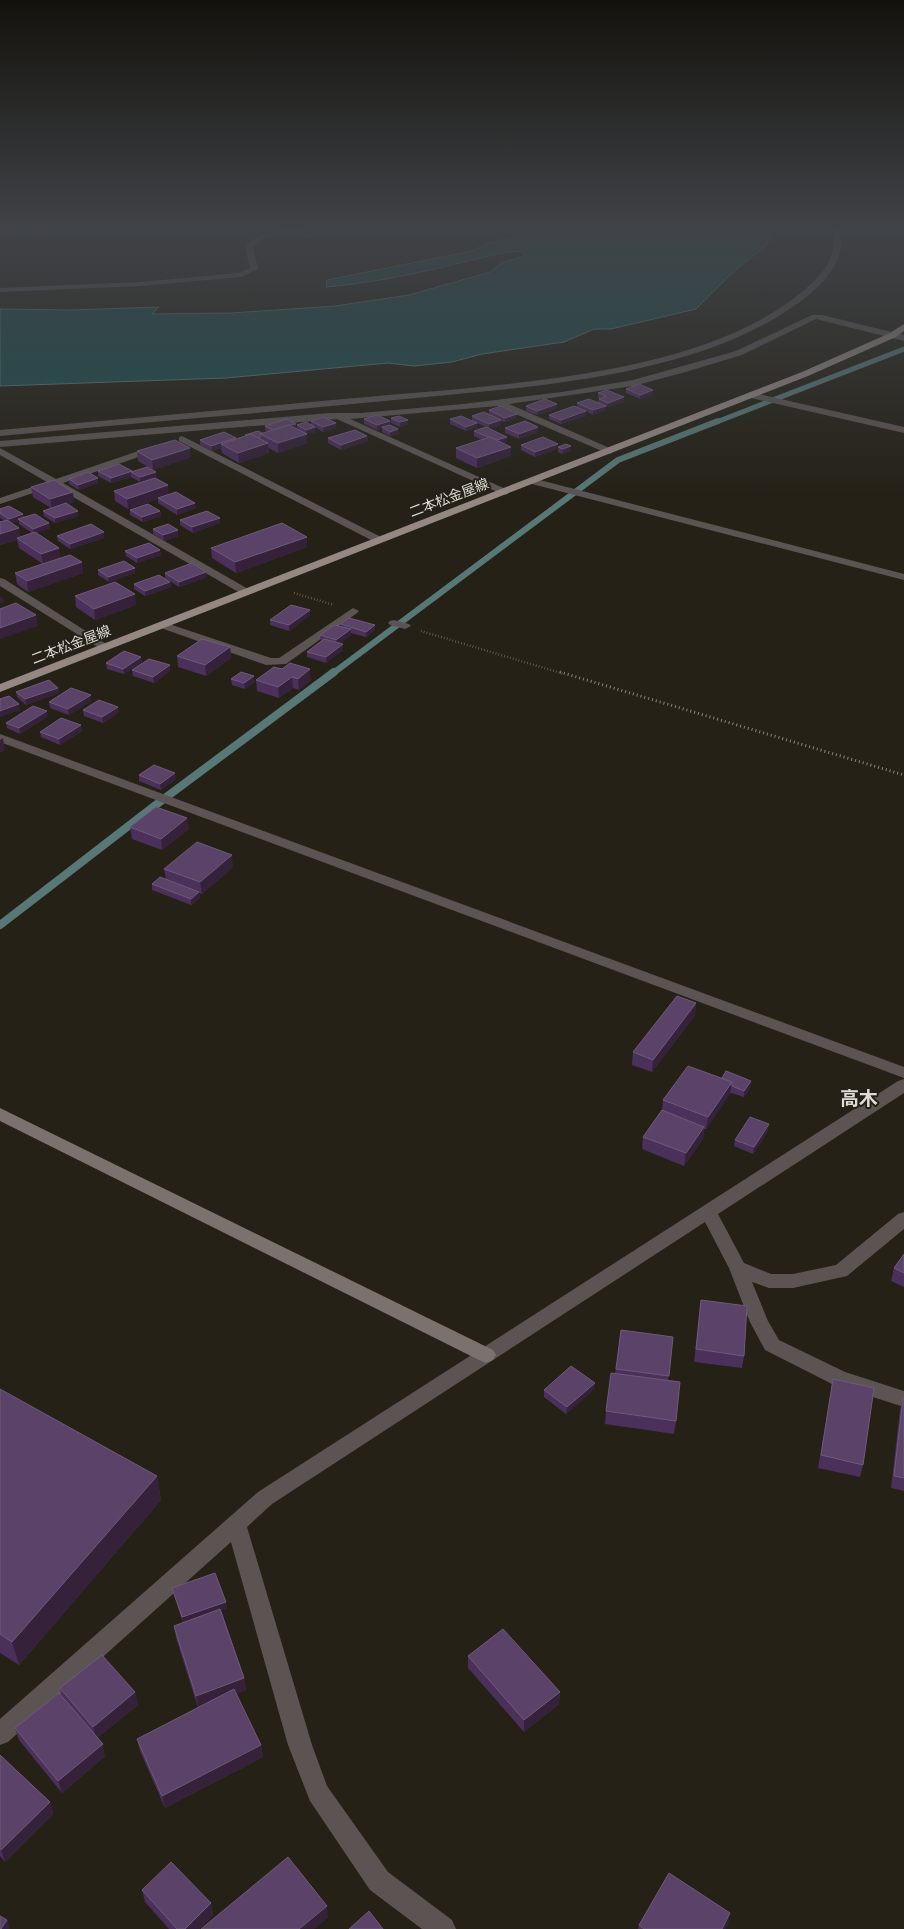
<svg xmlns="http://www.w3.org/2000/svg" width="904" height="1929" viewBox="0 0 904 1929" font-family="'Zilla Slab','Noto Sans JP',serif">
<rect width="100%" height="100%" fill="#252117"/>
<path fill="#1d4d4e" stroke="#577876" d="M557 226H773L767 245 733 272 696 309 611 329H594L564 342 482 354 452 362 414 366 388 363 226 378 0 386V309L71 310 159 307 152 314 231 313 335 306 409 295 490 272 503 262 525 256 522 251C487 254 455 265 421 272 390 279 358 284 326 287L327 280 472 251 488 243 557 228Z"/>
<g fill="none" stroke-linecap="round" stroke-linejoin="round">
<path stroke="#577876" stroke-width="5" d="M714 423 904 349"/>
<path stroke="#577876" stroke-width="6" d="M332 674 618 460 718 421"/>
<path stroke="#577876" stroke-width="8" d="M0 925 153 807 334 672"/>
<g stroke="#87847b" stroke-width="2.5" stroke-dasharray="0.5 2.5" stroke-linecap="butt">
<path d="M294 593 334 605"/>
<path d="M421 631 564 674"/>
</g>
<path stroke="#87847b" stroke-width="3" stroke-dasharray="1 3" stroke-linecap="butt" d="M560 672 904 775"/>
<g fill="#5b5453" fill-rule="evenodd">
<path d="M306 226H322C304 238 271 228 253 247L258 269 241 277 140 286 0 292V288L140 282 239 273 250 268 245 247C259 230 286 229 306 226Z"/>
<path d="M345 226H359L307 237 303 235Z"/>
<path d="M831 226H838C848 253 831 276 811 293 718 371 555 385 437 396 384 401 331 406 278 411 185 419 93 427 0 436V430C93 422 186 413 279 405 332 400 384 395 437 391 551 380 712 367 803 291 823 275 840 254 831 226Z"/>
<path d="M812 315H822L904 335V341L816 319 742 355 682 373 633 386 509 404 612 449V453L609 454 497 406 350 419 508 490V494L504 495 337 419 0 447V441L329 413H361L463 404 562 392 633 380 736 351Z"/>
<path d="M750 392 904 427V433L747 397 745 395Z"/>
<path d="M182 436 383 538 384 540 383 542H375L179 441V437Z"/>
<path d="M156 445 161 448 159 450 63 483 250 590 252 592 250 594H242L54 486 0 504V498L47 482 0 455V448L56 479Z"/>
<path d="M532 478 904 574V580L528 483 527 481Z"/>
<path d="M0 578 4 579 111 647 109 649H101L0 586Z"/>
<path d="M353 608 359 611 357 613 286 664 266 665 158 627 156 625 162 622 166 623 271 658H279Z"/>
<path d="M394 620 409 624 411 626 405 629 390 625 388 623 390 621Z"/>
<path d="M0 734 904 1067V1078L0 742Z"/>
<path d="M904 1079V1093L718 1214 744 1263 771 1274H793L836 1265 898 1214 904 1212V1229L847 1276 793 1288H769L752 1282 768 1321 779 1340 845 1372 904 1391V1407L832 1384 765 1350 750 1322 729 1268 705 1222 272 1504 247 1527 312 1745 327 1786 388 1872 452 1920 456 1929H422L370 1890 310 1801 288 1745 231 1542 8 1742 0 1745V1719L258 1492 898 1081Z"/>
</g>
<path fill="#7b716e" fill-rule="evenodd" d="M0 1108 493 1350 496 1355 493 1360 486 1363 479 1360 0 1121Z"/>
<path fill="#948784" fill-rule="evenodd" d="M904 324V331L896 337 808 376 0 692V684L802 372 890 333Z"/>
</g>
<g fill="#4a305b" fill-rule="evenodd">
<path d="M1 226H48V228L41 235H32L31 232 0 231V227Z"/>
<path d="M626 389 653 395 640 399 626 393Z"/>
<path d="M598 393 624 397V402L607 407H606V410L593 415 586 411V416L561 424 549 419V415L577 407V403L598 402 599 399 600 398H598Z"/>
<path d="M526 406 556 409 537 415 526 411Z"/>
<path d="M489 410 517 418 505 422 501 421V425L489 429 507 437V442L503 443 511 456 477 468 456 458V448L482 440 474 436V431L486 427 477 423V428L466 431 450 424V419L472 420V416L489 415Z"/>
<path d="M391 418 408 420V424L400 427 391 423Z"/>
<path d="M364 419 390 421V425L399 434 390 436 382 432V428L377 430 364 424Z"/>
<path d="M311 421 336 423V428L323 432 315 427V432L307 434V443L278 453 269 448V453L239 463 222 453 221 448 212 451 200 445V440L236 439 246 436 245 435 262 433 267 432 265 430V426L297 429V425H311Z"/>
<path d="M538 427V432L519 439 505 433V428Z"/>
<path d="M367 436 368 441 341 450 328 443V438Z"/>
<path d="M521 445 557 449 535 457 521 450Z"/>
<path d="M558 447 571 451 562 454 558 452Z"/>
<path d="M137 451 191 457 153 470 138 461Z"/>
<path d="M98 471H132L157 477 140 482 131 477 111 483 98 476Z"/>
<path d="M69 479 98 483 79 490 69 484Z"/>
<path d="M31 487 74 502 67 504 78 516 55 523 44 516 43 511 51 508 33 497Z"/>
<path d="M114 491 169 494 196 508 177 515 158 503V499L128 509 115 501Z"/>
<path d="M0 509 23 514 24 517 49 523 50 528 37 533 59 548 43 564 19 548 17 540 0 545V522L5 521 0 518ZM19 521V524L32 533 21 537 12 523Z"/>
<path d="M130 510 160 511 161 516 143 522 130 515Z"/>
<path d="M180 520 220 523 193 533 180 525Z"/>
<path d="M153 529 178 536 164 541 153 534Z"/>
<path d="M57 536 104 538 70 549 58 541Z"/>
<path d="M307 537V547L236 573 212 558 211 548Z"/>
<path d="M160 550 161 555 137 563 126 556 125 551Z"/>
<path d="M135 568V573L109 582 98 575V570Z"/>
<path d="M15 573H83L28 592 17 584Z"/>
<path d="M165 573 207 577 179 587 165 578Z"/>
<path d="M170 582 171 587 145 596 134 589V584Z"/>
<path d="M75 596 136 605 95 620 76 607Z"/>
<path d="M310 610V615L289 631 270 625V620Z"/>
<path d="M341 624 375 630 366 637 351 633V635L340 643 343 650 326 663 307 657V652L321 641 320 635 341 627Z"/>
<path d="M230 647 231 658 206 676 178 667 177 656Z"/>
<path d="M141 657 142 662 124 674 107 669 106 663Z"/>
<path d="M274 667 311 680 299 690 293 688 279 698 257 691 256 680Z"/>
<path d="M132 670 170 671 154 683 133 676Z"/>
<path d="M231 679 255 682 245 689 232 685Z"/>
<path d="M58 688 59 693 26 705 17 697 16 692Z"/>
<path d="M91 695V701L69 715 50 708 49 702Z"/>
<path d="M83 710 119 712 103 723 84 716Z"/>
<path d="M48 716 20 734 7 728 6 723Z"/>
<path d="M81 725 82 731 60 745 41 737 40 732Z"/>
<path d="M139 775 176 779 161 790 139 781Z"/>
<path d="M130 827 189 829 162 850 132 839Z"/>
<path d="M233 867 202 894 199 893 200 898 191 905 152 890V884L166 879 164 869Z"/>
<path d="M696 1003 695 1015 652 1072 632 1065 633 1052Z"/>
<path d="M722 1078 751 1081V1087L744 1097 731 1093 730 1094 706 1129H704L703 1139 684 1166 642 1149 643 1137 662 1110 663 1100Z"/>
<path d="M768 1131 753 1154 734 1146 735 1140Z"/>
<path d="M904 1254V1287L891 1281 894 1268Z"/>
<path d="M701 1300 744 1356 742 1368 694 1362Z"/>
<path d="M621 1330 673 1337 668 1381 676 1421 674 1434 605 1424 606 1411 615 1374Z"/>
<path d="M833 1379 863 1465 860 1477 818 1468Z"/>
<path d="M0 1389 157 1476 161 1500 19 1665 0 1653Z"/>
<path d="M594 1389 566 1414 544 1397V1390Z"/>
<path d="M903 1398H904V1491L891 1488 900 1410Z"/>
<path d="M172 1588 227 1608 221 1610 244 1678 246 1690 236 1694 261 1745 263 1757 165 1808 140 1751 137 1739 198 1708 176 1638 174 1626 183 1623 174 1594Z"/>
<path d="M468 1656 560 1692 559 1704 524 1732 468 1668Z"/>
<path d="M60 1688 135 1692 138 1705 97 1738 105 1756 62 1793 19 1740 15 1728 62 1697Z"/>
<path d="M0 1755 50 1802 53 1814 5 1862 0 1856Z"/>
<path d="M142 1890 211 1903 213 1915 199 1929H169L145 1902Z"/>
<path d="M639 1925H728L725 1929H638Z"/>
</g>
<g fill="#35223a">
<path d="M33 226H37L31 231V232L30 228Z"/>
<path d="M46 226H48V228L41 235 40 231Z"/>
<path d="M653 390V395L640 399V395Z"/>
<path d="M624 397V402L607 407 608 403Z"/>
<path d="M557 404 556 409 537 415V411Z"/>
<path d="M606 406V410L593 415V410Z"/>
<path d="M586 411V416L561 424V420Z"/>
<path d="M517 414V418L505 422V418Z"/>
<path d="M408 420V424L400 427V422Z"/>
<path d="M501 420V425L489 429V424Z"/>
<path d="M390 421V426L377 430V425Z"/>
<path d="M336 423V428L323 432V427Z"/>
<path d="M477 423V428L466 431V427Z"/>
<path d="M296 424V428L274 430Z"/>
<path d="M315 427V432L307 434V443L278 453V443L306 434V430Z"/>
<path d="M538 427V432L519 439V434Z"/>
<path d="M398 429 399 434 390 436V432Z"/>
<path d="M367 436 368 441 341 450V445Z"/>
<path d="M507 437V442L495 446V441Z"/>
<path d="M236 438 221 444V448L212 451 211 446Z"/>
<path d="M268 443 269 453 239 463 238 453Z"/>
<path d="M558 444 557 449 535 457V452Z"/>
<path d="M571 446V451L562 454 563 449Z"/>
<path d="M511 447V456L477 468V458Z"/>
<path d="M190 448 191 457 153 470 152 460Z"/>
<path d="M131 472V477L111 483V478Z"/>
<path d="M156 472 157 477 140 482V477Z"/>
<path d="M98 478V483L79 490 78 485Z"/>
<path d="M168 485 169 495 128 509 127 499Z"/>
<path d="M73 492 74 502 52 509 50 499Z"/>
<path d="M195 503 196 508 177 515V509Z"/>
<path d="M78 511V516L55 523V518Z"/>
<path d="M160 511 161 516 143 522 142 517Z"/>
<path d="M23 514 24 520 18 519 19 521 9 524V519Z"/>
<path d="M220 518V523L193 533 192 527Z"/>
<path d="M49 523 50 528 33 534V529Z"/>
<path d="M19 528 21 539 17 538V540L0 545V534Z"/>
<path d="M178 530V536L164 541 163 535Z"/>
<path d="M104 532V538L70 549V544Z"/>
<path d="M307 537V547L236 573 235 562Z"/>
<path d="M59 548 61 558 43 564 41 554Z"/>
<path d="M160 550 161 555 137 563V558Z"/>
<path d="M82 562 83 573 28 592 27 581Z"/>
<path d="M135 568V573L109 582 108 577Z"/>
<path d="M206 572 207 577 179 587V582Z"/>
<path d="M170 582 171 587 145 596V591Z"/>
<path d="M135 594 136 605 95 620 94 609Z"/>
<path d="M3 597 4 602 0 604V598Z"/>
<path d="M310 610V615L289 631V625Z"/>
<path d="M36 615 38 626 0 639V628Z"/>
<path d="M375 625V630L366 637V632Z"/>
<path d="M351 629V635L337 646 336 640Z"/>
<path d="M343 644V650L326 663V657Z"/>
<path d="M230 647 231 658 206 676 205 665Z"/>
<path d="M141 657 142 662 124 674 123 669Z"/>
<path d="M170 665V671L154 683 153 677Z"/>
<path d="M310 669 311 680 299 690 298 679Z"/>
<path d="M254 676 255 682 245 689 244 683Z"/>
<path d="M292 677 293 688 279 698 278 687Z"/>
<path d="M58 688 59 693 26 705 25 699Z"/>
<path d="M91 695V701L69 715 68 709Z"/>
<path d="M19 704 20 710 0 717V711Z"/>
<path d="M118 707 119 712 103 723 102 717Z"/>
<path d="M47 711 48 716 20 734 19 728Z"/>
<path d="M81 725 82 731 60 745 59 739Z"/>
<path d="M3 738 5 750 0 753V740Z"/>
<path d="M175 773 176 779 161 790 160 784Z"/>
<path d="M187 818 189 829 162 850 161 839Z"/>
<path d="M232 855 233 867 202 894 200 882Z"/>
<path d="M199 892 200 898 191 905V899Z"/>
<path d="M696 1003 695 1015 652 1072 653 1060Z"/>
<path d="M751 1081V1087L744 1097V1091Z"/>
<path d="M732 1082 730 1094 706 1129 708 1117Z"/>
<path d="M769 1124 768 1131 753 1154 754 1147Z"/>
<path d="M704 1127 703 1139 684 1166 686 1153Z"/>
<path d="M595 1383 594 1389 566 1414 567 1407Z"/>
<path d="M157 1476 161 1500 19 1665 12 1642Z"/>
<path d="M226 1602 227 1608 183 1624 182 1617Z"/>
<path d="M244 1678 246 1690 198 1709 196 1696Z"/>
<path d="M135 1692 138 1705 96 1739 93 1727Z"/>
<path d="M560 1692 559 1704 524 1732V1720Z"/>
<path d="M103 1744 105 1756 62 1793 58 1781Z"/>
<path d="M261 1745 263 1757 165 1808 162 1796Z"/>
<path d="M50 1802 53 1814 5 1862 1 1850Z"/>
<path d="M211 1903 213 1915 199 1929H185Z"/>
<path d="M327 1906 328 1918 314 1929H299Z"/>
<path d="M730 1913 728 1925 725 1929H722Z"/>
<path d="M7 1920 10 1929H1Z"/>
</g>
<g fill="#5a4268" stroke="#6f5a79">
<path d="M1 226H33L30 228 0 227Z"/>
<path d="M36 226H46L40 231H31Z"/>
<path d="M639 384 653 390 640 395 626 389Z"/>
<path d="M607 390 624 397 608 403 599 399 606 396 598 393Z"/>
<path d="M545 399 557 404 537 411 526 406Z"/>
<path d="M589 399 606 406 593 410 577 403Z"/>
<path d="M501 406 517 414 505 418 489 410Z"/>
<path d="M574 406 586 411 561 420 549 415Z"/>
<path d="M484 412 501 420 489 424 472 416Z"/>
<path d="M377 415 390 421 377 425 364 419Z"/>
<path d="M399 416 408 420 400 422 391 418Z"/>
<path d="M461 416 477 423 466 427 450 419Z"/>
<path d="M323 417 336 423 323 427 311 421Z"/>
<path d="M287 419 296 424 290 425H289L273 430 265 426Z"/>
<path d="M525 421 538 427 519 434 505 428Z"/>
<path d="M306 422 315 427 306 430 297 425Z"/>
<path d="M289 425 307 434 278 443 260 434Z"/>
<path d="M390 425 398 429 390 432 382 427Z"/>
<path d="M486 427 507 437 497 440 490 437H488L474 431Z"/>
<path d="M355 430 367 436 341 445 328 438Z"/>
<path d="M258 431 262 433 260 434V437L258 438 251 434 247 436 245 435Z"/>
<path d="M224 432 236 438 211 446 200 440Z"/>
<path d="M251 434 268 443 238 453 221 444Z"/>
<path d="M490 437 511 447 477 458 456 448Z"/>
<path d="M543 437 558 444 535 452 521 445Z"/>
<path d="M175 440 190 448 152 460 137 451Z"/>
<path d="M566 444 571 446 563 449 558 447Z"/>
<path d="M119 464 132 471 111 478 98 471Z"/>
<path d="M147 467 156 472 140 477 131 472Z"/>
<path d="M88 472 98 478 78 485 69 479Z"/>
<path d="M155 478 168 485 127 499 114 491Z"/>
<path d="M54 480 73 492 50 499 31 487Z"/>
<path d="M176 492 195 503 177 509 158 498Z"/>
<path d="M66 503 78 511 55 518 43 511Z"/>
<path d="M148 504 160 511 142 517 130 510Z"/>
<path d="M9 506 23 514 9 519 0 513V509Z"/>
<path d="M207 511 220 518 192 527 180 520Z"/>
<path d="M35 514 49 523 33 529 18 519Z"/>
<path d="M7 520 19 528 0 534V522Z"/>
<path d="M282 523 307 537 235 562 211 548Z"/>
<path d="M91 524 104 532 70 544 57 536Z"/>
<path d="M168 524 178 530 163 535 153 529Z"/>
<path d="M35 532 59 548 41 554 17 538Z"/>
<path d="M149 543 160 550 137 558 125 551Z"/>
<path d="M70 555 82 562 27 581 15 573Z"/>
<path d="M124 561 135 568 108 577 98 570Z"/>
<path d="M192 563 206 572 179 582 165 573Z"/>
<path d="M159 575 170 582 145 591 134 584Z"/>
<path d="M115 582 135 594 94 609 75 596Z"/>
<path d="M16 603 36 615 0 628V609Z"/>
<path d="M291 605 310 610 289 625 270 620Z"/>
<path d="M349 618 375 625 366 632 341 624Z"/>
<path d="M334 625 351 629 336 640 320 635Z"/>
<path d="M202 639 230 647 205 665 177 656Z"/>
<path d="M324 639 343 644 326 657 307 652Z"/>
<path d="M124 651 141 657 123 669 106 663Z"/>
<path d="M149 659 170 665 153 677 132 670Z"/>
<path d="M290 663 310 669 298 679 292 677 278 687 256 680 274 667 282 669Z"/>
<path d="M241 672 254 676 244 683 231 679Z"/>
<path d="M49 680 58 688 25 699 16 692Z"/>
<path d="M71 688 91 695 68 709 49 702Z"/>
<path d="M9 696 19 704 0 711V699Z"/>
<path d="M99 700 118 707 102 717 83 710Z"/>
<path d="M33 706 47 711 19 728 6 723Z"/>
<path d="M61 718 81 725 59 739 40 732Z"/>
<path d="M154 765 175 773 160 784 139 775Z"/>
<path d="M156 807 187 818 161 839 130 827Z"/>
<path d="M197 842 232 855 200 882 164 869Z"/>
<path d="M160 877 199 892 191 899 152 884Z"/>
<path d="M677 996 696 1003 653 1060 633 1052Z"/>
<path d="M688 1066 732 1082 708 1117 663 1100Z"/>
<path d="M726 1071 751 1081 744 1091 732 1086V1082L722 1078Z"/>
<path d="M662 1110 704 1127 686 1153 643 1137Z"/>
<path d="M750 1117 769 1124 754 1147 735 1140Z"/>
<path d="M904 1254V1273L894 1268Z"/>
<path d="M701 1300 747 1306 744 1356 696 1349Z"/>
<path d="M621 1330 673 1337 669 1376 616 1369Z"/>
<path d="M571 1366 595 1383 567 1407 544 1390Z"/>
<path d="M611 1373 680 1382 676 1421 606 1411Z"/>
<path d="M833 1379 874 1388 863 1465 821 1455Z"/>
<path d="M0 1389 157 1476 12 1642 0 1634Z"/>
<path d="M903 1398H904V1478L894 1476Z"/>
<path d="M215 1573 226 1602 182 1617 172 1588Z"/>
<path d="M220 1609 244 1678 196 1696 174 1626Z"/>
<path d="M503 1629 560 1692 524 1720 468 1656Z"/>
<path d="M102 1655 135 1692 93 1727 60 1688Z"/>
<path d="M234 1689 261 1745 162 1796 137 1739Z"/>
<path d="M59 1693 103 1744 58 1781 15 1728Z"/>
<path d="M0 1755 50 1802 1 1850 0 1848Z"/>
<path d="M288 1857 327 1906 299 1929H201Z"/>
<path d="M171 1862 211 1903 185 1929H177L142 1890Z"/>
<path d="M669 1873 730 1913 722 1929H644L639 1925Z"/>
<path d="M369 1911 383 1929H349Z"/>
<path d="M0 1916 7 1920 1 1929H0Z"/>
</g>
<linearGradient id="sky" x2="0" y2="1"><stop stop-color="#14120d"/><stop offset="0.46" stop-color="#404347"/><stop offset="1" stop-color="#404347" stop-opacity="0"/></linearGradient>
<rect width="904" height="496" fill="url(#sky)"/>
<g text-anchor="middle" dominant-baseline="central" stroke-width="4" stroke-linejoin="round" paint-order="stroke">
<g font-size="14" fill="#dedcd5" stroke="#252117">
<text transform="translate(449 498) rotate(-21)">二本松金屋線</text>
<text transform="translate(71 645) rotate(-21)">二本松金屋線</text>
</g>
<g font-size="19" font-weight="bold" fill="#dedcd5" stroke="#252117">
<text x="859" y="1098">高木</text>
</g>
</g>
</svg>
